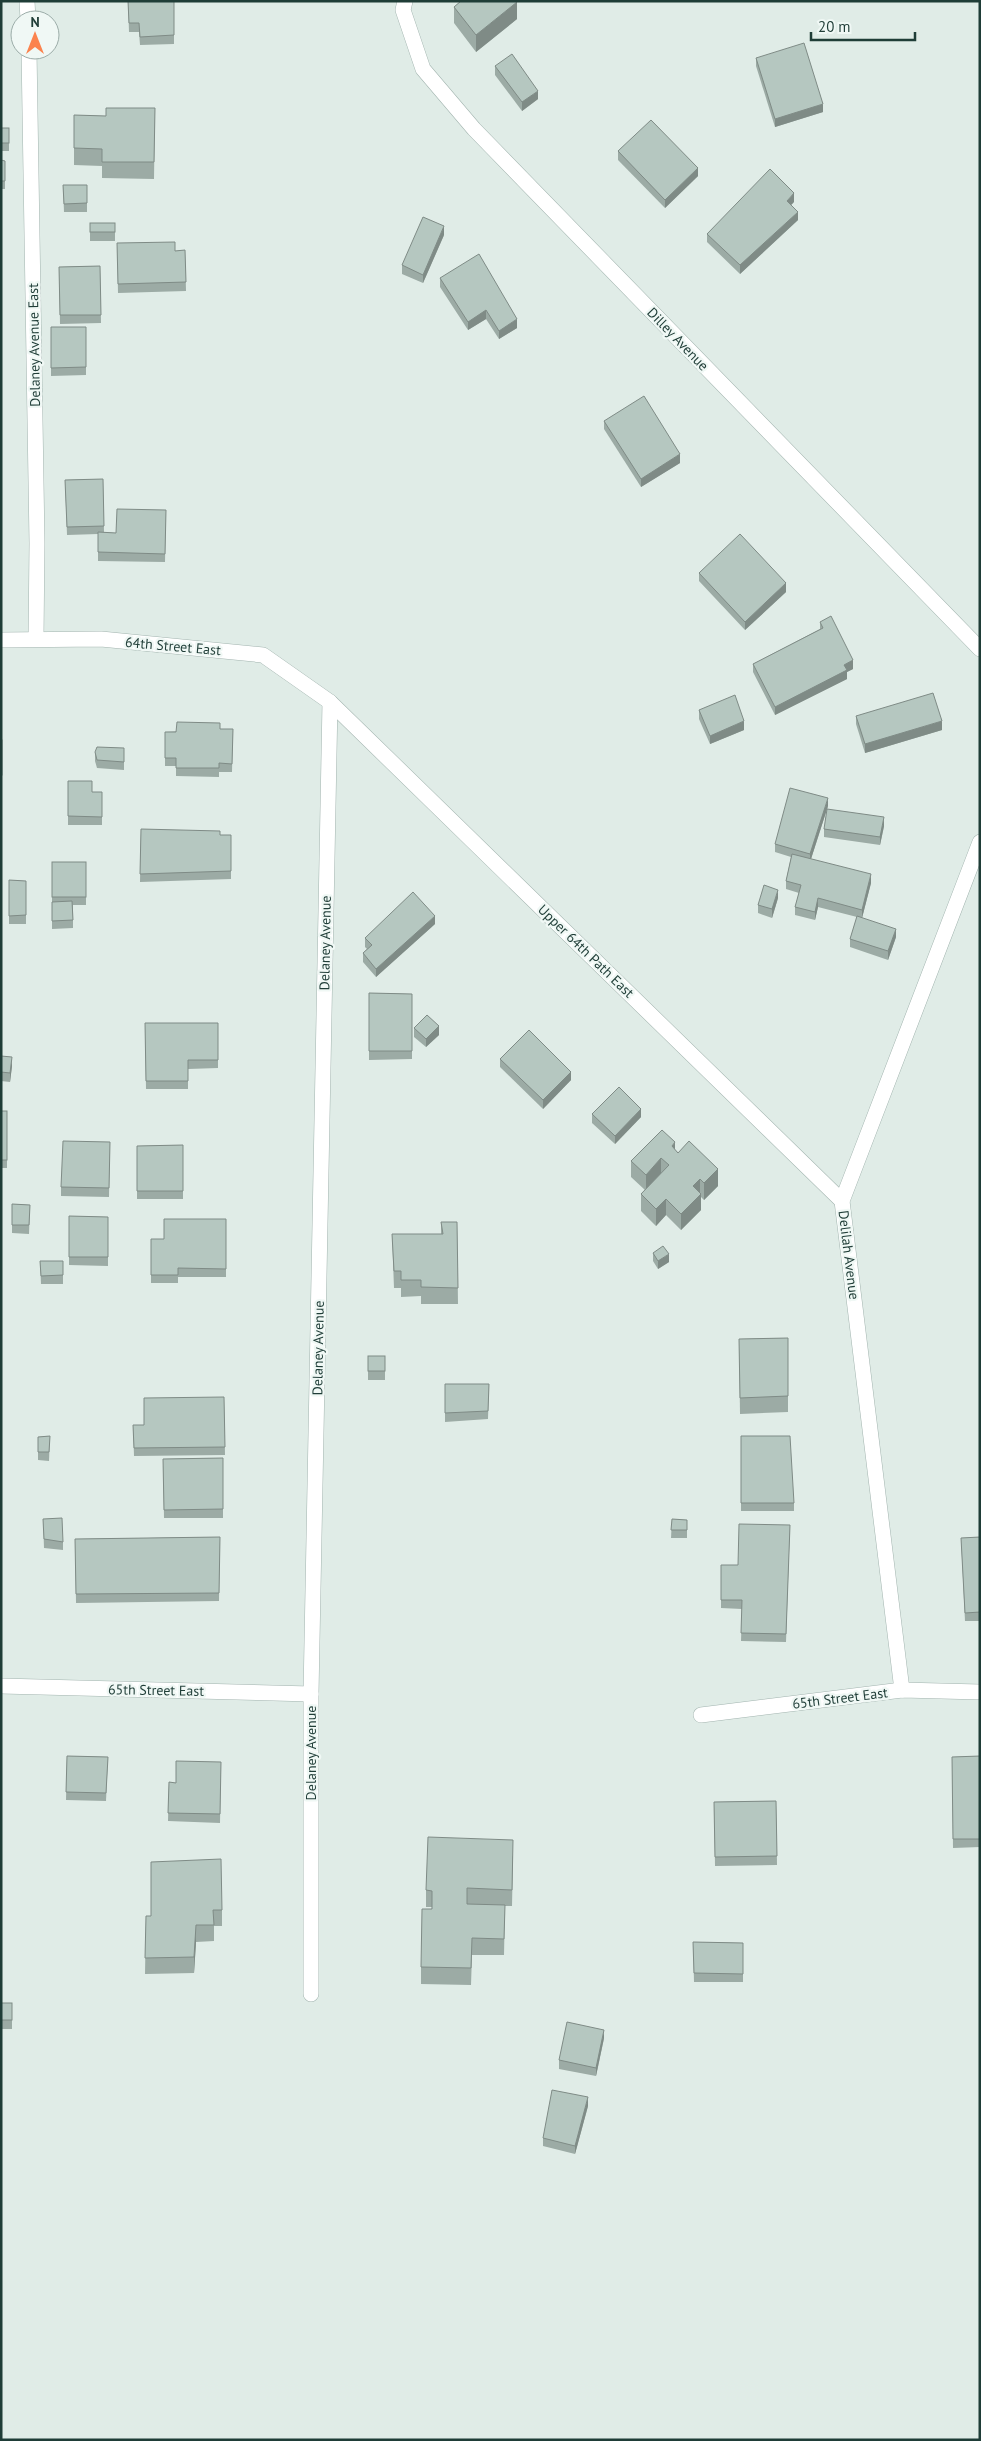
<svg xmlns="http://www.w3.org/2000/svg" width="981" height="2441" viewBox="0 0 981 2441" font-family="'PT Sans',sans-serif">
<rect width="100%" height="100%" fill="#e0ece7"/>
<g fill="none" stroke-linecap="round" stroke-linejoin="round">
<defs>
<g id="street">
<path d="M27 1 28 20"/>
<path d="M405 1 403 10 423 69 474 129 980 649"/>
<path d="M29 50 37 543 36 639"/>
<path d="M1 640 101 639 263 655 330 702 842 1201"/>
<path d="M1 1686 311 1694"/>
<path d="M902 1690 842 1201 980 842"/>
<path d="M701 1715 902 1690 980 1692"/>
<path d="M311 1994V1694L330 702"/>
</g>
</defs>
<use href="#street" stroke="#a2b4af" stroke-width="16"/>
<use href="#street" stroke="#fff" stroke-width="15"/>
</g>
<g fill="#9caba5">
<path d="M128 1H174V44L140 45 139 32H129Z"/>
<path d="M459 1H516L517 19 476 52 454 23V7L459 3Z"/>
<path d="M756 58 823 112 775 127 756 66Z"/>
<path d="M495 66 538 99 522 111 495 75Z"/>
<path d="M155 108 154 179 102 178V166L74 165V115L106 116Z"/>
<rect x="1" y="128" width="8" height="23"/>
<path d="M618 151 698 176 665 208 618 160Z"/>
<path d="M1 160 5 161V189H1Z"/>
<path d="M63 185H87V212H64Z"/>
<path d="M794 202 791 205 798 220 740 274 707 242V234Z"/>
<rect x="90" y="223" width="25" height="18"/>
<path d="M444 235 423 283 402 274V265Z"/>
<path d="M117 243 175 251 185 250 186 291 118 293Z"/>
<path d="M100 266 101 323 60 324 59 267Z"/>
<path d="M440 278 517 328 499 339 486 319 468 330 440 287Z"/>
<path d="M51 327H86V375L51 376Z"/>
<path d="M604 421 680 463 641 487 604 429Z"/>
<path d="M103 479 104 532 116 533 166 510 165 562 98 561V534L67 535 65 480Z"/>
<path d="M699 573 786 592 745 630 699 581Z"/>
<path d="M820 622 853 669 847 672V679L775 715 753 672V664L820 629Z"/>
<path d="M699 710 744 730 710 744 699 719Z"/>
<path d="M856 716 942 730 865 753 856 724Z"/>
<path d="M220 729H233L232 772H219V777L176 776V766H165V732Z"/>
<path d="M124 748V770L97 768 95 761V752Z"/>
<path d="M68 781 92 792H102V825H68Z"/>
<path d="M828 806 811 859 871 883 862 918 896 937 888 960 850 947V939L857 917 818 907 815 920 795 915V907L799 893 786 889V881L791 857 775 852V844Z"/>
<path d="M884 826 880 845 824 837V829Z"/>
<path d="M141 829 220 835H231V879L140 882Z"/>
<path d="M86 862V905H73V928L52 929V897Z"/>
<path d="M9 880 26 881V924H9Z"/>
<path d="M778 898 772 918 758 913V905Z"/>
<path d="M435 924 376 977 363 962V953L367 949 365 947V938Z"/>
<path d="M369 993 412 994V1059L369 1060Z"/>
<path d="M145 1023H218V1068L188 1069V1089H146Z"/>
<path d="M414 1028 439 1035 426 1047 414 1037Z"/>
<path d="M1 1056 12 1066 10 1082 1 1081Z"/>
<path d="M500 1059 571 1080 543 1109 500 1067Z"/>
<rect x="1" y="1111" width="6" height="57"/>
<path d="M592 1114 641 1117 615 1144 592 1123Z"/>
<path d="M110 1142 109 1197 61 1196V1187Z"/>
<path d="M183 1145V1199H137V1146Z"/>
<path d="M675 1150 718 1186 704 1200 701 1197V1210L681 1230 666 1215 656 1226 641 1211V1194L645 1190 631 1177V1161Z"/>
<path d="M12 1204 30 1205 29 1234 12 1233Z"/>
<path d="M69 1216 108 1217V1266L69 1265Z"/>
<path d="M226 1219V1277H178V1283H151V1239H164Z"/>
<path d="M441 1222H457L458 1304H421V1296L401 1297V1288H394L392 1234H441Z"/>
<path d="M653 1253 669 1262 658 1269 653 1261Z"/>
<path d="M40 1261H63V1284H41Z"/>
<path d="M788 1338V1412L740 1414 739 1339Z"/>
<rect x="368" y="1356" width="17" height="24"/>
<path d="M445 1384H489L488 1419 445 1422Z"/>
<path d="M224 1397 225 1455 134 1456 133 1425H144Z"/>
<path d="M50 1436 49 1461 38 1460V1437Z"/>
<path d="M741 1436 794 1503V1511H741Z"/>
<path d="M223 1458V1518H164L163 1459Z"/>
<path d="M43 1519 63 1542V1550L44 1548Z"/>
<path d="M672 1519 687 1520V1538H671Z"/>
<path d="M790 1525 786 1642 741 1641 742 1609 721 1608V1565H738Z"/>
<path d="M220 1537 219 1601 76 1603 75 1539Z"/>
<path d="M980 1537V1621H965L961 1538Z"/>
<path d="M67 1756 108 1757 106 1801 66 1800Z"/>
<path d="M980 1756V1847L953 1848 952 1757Z"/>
<path d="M221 1762 220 1823 168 1821 169 1782 176 1783Z"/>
<path d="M776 1801 777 1865 715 1866 714 1802Z"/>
<path d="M513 1856 512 1906H505L504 1955H472L471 1985 421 1984V1967L432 1907H426V1890Z"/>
<path d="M151 1862 222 1910V1926H214V1941L196 1942 194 1973 145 1974 146 1916H151Z"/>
<path d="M693 1942 743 1943V1982H694Z"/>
<rect x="1" y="2003" width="11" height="26"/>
<path d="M604 2038 596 2076 559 2069V2060Z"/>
<path d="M588 2106 575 2154 543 2146V2138Z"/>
</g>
<g fill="#7f8b86">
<path d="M517 2V19L476 52V35Z"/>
<path d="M538 91V99L522 111V102Z"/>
<path d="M823 104V112L775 127V119Z"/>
<path d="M698 168V176L665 208V200Z"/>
<path d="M794 193V202L787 209V201Z"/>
<path d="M798 212V220L740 274V265Z"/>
<path d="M444 226V235L423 283V275Z"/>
<path d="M486 310V319L468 330V322Z"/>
<path d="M517 319V328L499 339V331Z"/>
<path d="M680 454V463L641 487V479Z"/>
<path d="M786 583V592L745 630V622Z"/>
<path d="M853 660V669L847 672V679L775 715V707L844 665Z"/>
<path d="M744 721V730L710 744V736Z"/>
<path d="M942 721V730L865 753V744Z"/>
<path d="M828 798V806L810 862V854Z"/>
<path d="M884 817V826L880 845V837Z"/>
<path d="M871 874V883L862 918V910Z"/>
<path d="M778 890V898L772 918V909Z"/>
<path d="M818 898V907L815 920V912Z"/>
<path d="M435 916V924L376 977V969Z"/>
<path d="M896 929V937L888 960V951Z"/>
<path d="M439 1026V1035L426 1047V1039Z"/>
<path d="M12 1057V1066L10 1082V1073Z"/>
<path d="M571 1072V1080L543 1109V1100Z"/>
<path d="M641 1109V1117L615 1144V1136Z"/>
<path d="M675 1142V1159L672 1146Z"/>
<path d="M661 1158V1175L646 1191V1175Z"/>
<path d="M718 1169V1186L704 1200V1183Z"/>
<path d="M700 1179V1195L701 1194V1210L681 1230V1214L693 1186Z"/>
<path d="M666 1199V1215L656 1226V1209Z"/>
<path d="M669 1254V1262L658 1269V1261Z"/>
<path d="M196 1925V1942L194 1973V1957Z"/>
<path d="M604 2030V2038L596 2076V2068Z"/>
<path d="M588 2097V2106L575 2154V2146Z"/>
</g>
<g fill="#b5c7c0" stroke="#7f8b86">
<path d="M128 1H174V35L140 37 139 23H129Z"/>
<path d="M461 1H516L517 2 476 35 454 7Z"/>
<path d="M804 43 823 104 775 119 756 58Z"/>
<path d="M512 54 538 91 522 102 495 66Z"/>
<path d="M106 108H155L154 162H102V149L74 148V115L106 116Z"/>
<path d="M651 120 698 168 665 200 618 151Z"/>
<rect x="1" y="128" width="8" height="15"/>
<path d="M1 160 5 161V181H1Z"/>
<path d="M770 169 794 193 787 201 798 212 740 265 707 234Z"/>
<path d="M63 185H87V203L64 204Z"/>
<path d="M423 217 444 226 423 275 402 265Z"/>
<rect x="90" y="223" width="25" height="9"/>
<path d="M175 242V251L185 250 186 282 118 284 117 243Z"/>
<path d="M479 254 517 319 499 331 486 310 468 322 440 278Z"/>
<path d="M100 266 101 315H60L59 267Z"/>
<path d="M51 327H86V367L51 368Z"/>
<path d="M644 396 680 454 641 479 604 421Z"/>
<path d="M103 479 104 526 67 527 65 480Z"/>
<path d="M117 509 166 510 165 554 98 552V532L116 533Z"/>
<path d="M740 534 786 583 745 622 699 573Z"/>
<path d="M831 616 853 660 844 665 847 670 775 707 753 664 823 628 820 622Z"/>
<path d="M933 693 942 721 865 744 856 716Z"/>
<path d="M735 695 744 721 710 736 699 710Z"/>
<path d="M177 722 220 723V729H233L232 764 219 763V768H176V758H165V732H176Z"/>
<rect x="1" y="740" width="1" height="35"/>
<path d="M97 747 124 748V762L97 760 95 752Z"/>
<path d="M68 781H92V792H102V817L68 816Z"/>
<path d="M790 788 828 798 810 854 775 844Z"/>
<path d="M827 809 884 817 880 837 824 829Z"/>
<path d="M141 829 220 831V835H231V871L140 874Z"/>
<path d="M792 854 871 874 862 910 818 898 815 912 795 907 801 885 786 881Z"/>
<rect x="52" y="862" width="34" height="35"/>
<path d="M9 880 26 881V915L9 916Z"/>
<path d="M764 885 778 890 772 909 758 905Z"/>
<path d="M413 892 435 916 376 969 363 953 372 945 365 938Z"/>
<path d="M72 901 73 920 52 921V902Z"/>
<path d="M857 916 896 929 888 951 850 939Z"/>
<path d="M369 993 412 994V1051H369Z"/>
<path d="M427 1015 439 1026 426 1039 414 1028Z"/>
<path d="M145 1023H218V1060H188V1081H146Z"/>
<path d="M529 1030 571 1072 543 1100 500 1059Z"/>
<path d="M1 1056 12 1057 10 1073 1 1072Z"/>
<path d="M619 1087 641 1109 615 1136 592 1114Z"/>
<rect x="1" y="1111" width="6" height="49"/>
<path d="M662 1130 675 1142 672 1146 678 1153 689 1141 718 1169 704 1183 700 1179 693 1186 701 1194 681 1214 666 1199 656 1209 641 1194 669 1165 661 1158 646 1175 631 1161Z"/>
<path d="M63 1141 110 1142 109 1188 61 1187Z"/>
<path d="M183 1145V1191H137V1146Z"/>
<path d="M12 1204 30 1205 29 1225H12Z"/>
<path d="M69 1216 108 1217V1257H69Z"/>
<path d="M164 1219H226V1269L178 1268V1275H151V1239H164Z"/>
<path d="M441 1222H457L458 1288 421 1287V1280H401V1271H394L392 1234H443Z"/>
<path d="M663 1246 669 1254 658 1261 653 1253Z"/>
<path d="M40 1261H63V1275L41 1276Z"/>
<path d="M788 1338V1396L740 1398 739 1339Z"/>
<rect x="368" y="1356" width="17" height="15"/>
<path d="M445 1384H489L488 1411 445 1413Z"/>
<path d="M224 1397 225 1447 134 1448 133 1425H144V1398Z"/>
<path d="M50 1436 49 1452H38V1437Z"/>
<path d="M741 1436H790L794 1503H741Z"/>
<path d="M223 1458V1509L164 1510 163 1459Z"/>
<path d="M62 1518 63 1542 44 1539 43 1519Z"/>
<path d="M672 1519 687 1520V1530H671Z"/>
<path d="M739 1524 790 1525 786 1634 741 1633 742 1600H721V1565H738Z"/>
<path d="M220 1537 219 1593 76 1594 75 1539Z"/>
<path d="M980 1537V1612L965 1613 961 1538Z"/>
<path d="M67 1756 108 1757 106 1793 66 1792Z"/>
<path d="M980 1756V1839H953L952 1757Z"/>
<path d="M176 1761 221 1762 220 1814 168 1813 169 1782 176 1783Z"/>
<path d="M776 1801 777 1856 715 1857 714 1802Z"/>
<path d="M428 1837 513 1840 512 1890 467 1888V1904L505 1905 504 1939 472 1938 471 1968 421 1967 422 1909H432V1891L426 1890Z"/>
<path d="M221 1859 222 1910H213L214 1925H196L194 1957 145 1958 146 1916H151V1862Z"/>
<path d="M693 1942 743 1943V1974L694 1973Z"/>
<rect x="1" y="2003" width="11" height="17"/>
<path d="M567 2022 604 2030 596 2068 559 2060Z"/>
<path d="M552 2090 588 2097 575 2146 543 2138Z"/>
</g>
<g text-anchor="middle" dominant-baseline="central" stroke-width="4.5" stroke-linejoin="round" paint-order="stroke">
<g font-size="14" fill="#1f3d37" stroke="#f0f8f5">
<text transform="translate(678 339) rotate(46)">Dilley Avenue</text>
<text transform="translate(34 345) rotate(-91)">Delaney Avenue East</text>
<text transform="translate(173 646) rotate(5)">64th Street East</text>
<text transform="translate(325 943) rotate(-89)">Delaney Avenue</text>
<text transform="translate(586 951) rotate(44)">Upper 64th Path East</text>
<text transform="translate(849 1255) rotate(83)">Delilah Avenue</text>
<text transform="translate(318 1348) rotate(-89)">Delaney Avenue</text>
<text transform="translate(156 1690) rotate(1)">65th Street East</text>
<text transform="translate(840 1698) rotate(-7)">65th Street East</text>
<text transform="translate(311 1753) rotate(-90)">Delaney Avenue</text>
</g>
</g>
<rect width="981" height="2441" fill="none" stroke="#1f3d37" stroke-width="5"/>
<g transform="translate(35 35)"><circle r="24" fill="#f0f8f5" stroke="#9cada9"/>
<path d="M0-4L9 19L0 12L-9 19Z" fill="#fb834e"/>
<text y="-8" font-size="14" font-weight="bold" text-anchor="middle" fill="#1f3d37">N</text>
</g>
<path d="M811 32v8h104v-8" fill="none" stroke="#1f3d37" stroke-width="2.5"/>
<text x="818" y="32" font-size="15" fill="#1f3d37" stroke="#f0f8f5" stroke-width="4" paint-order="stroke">20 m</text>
</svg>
